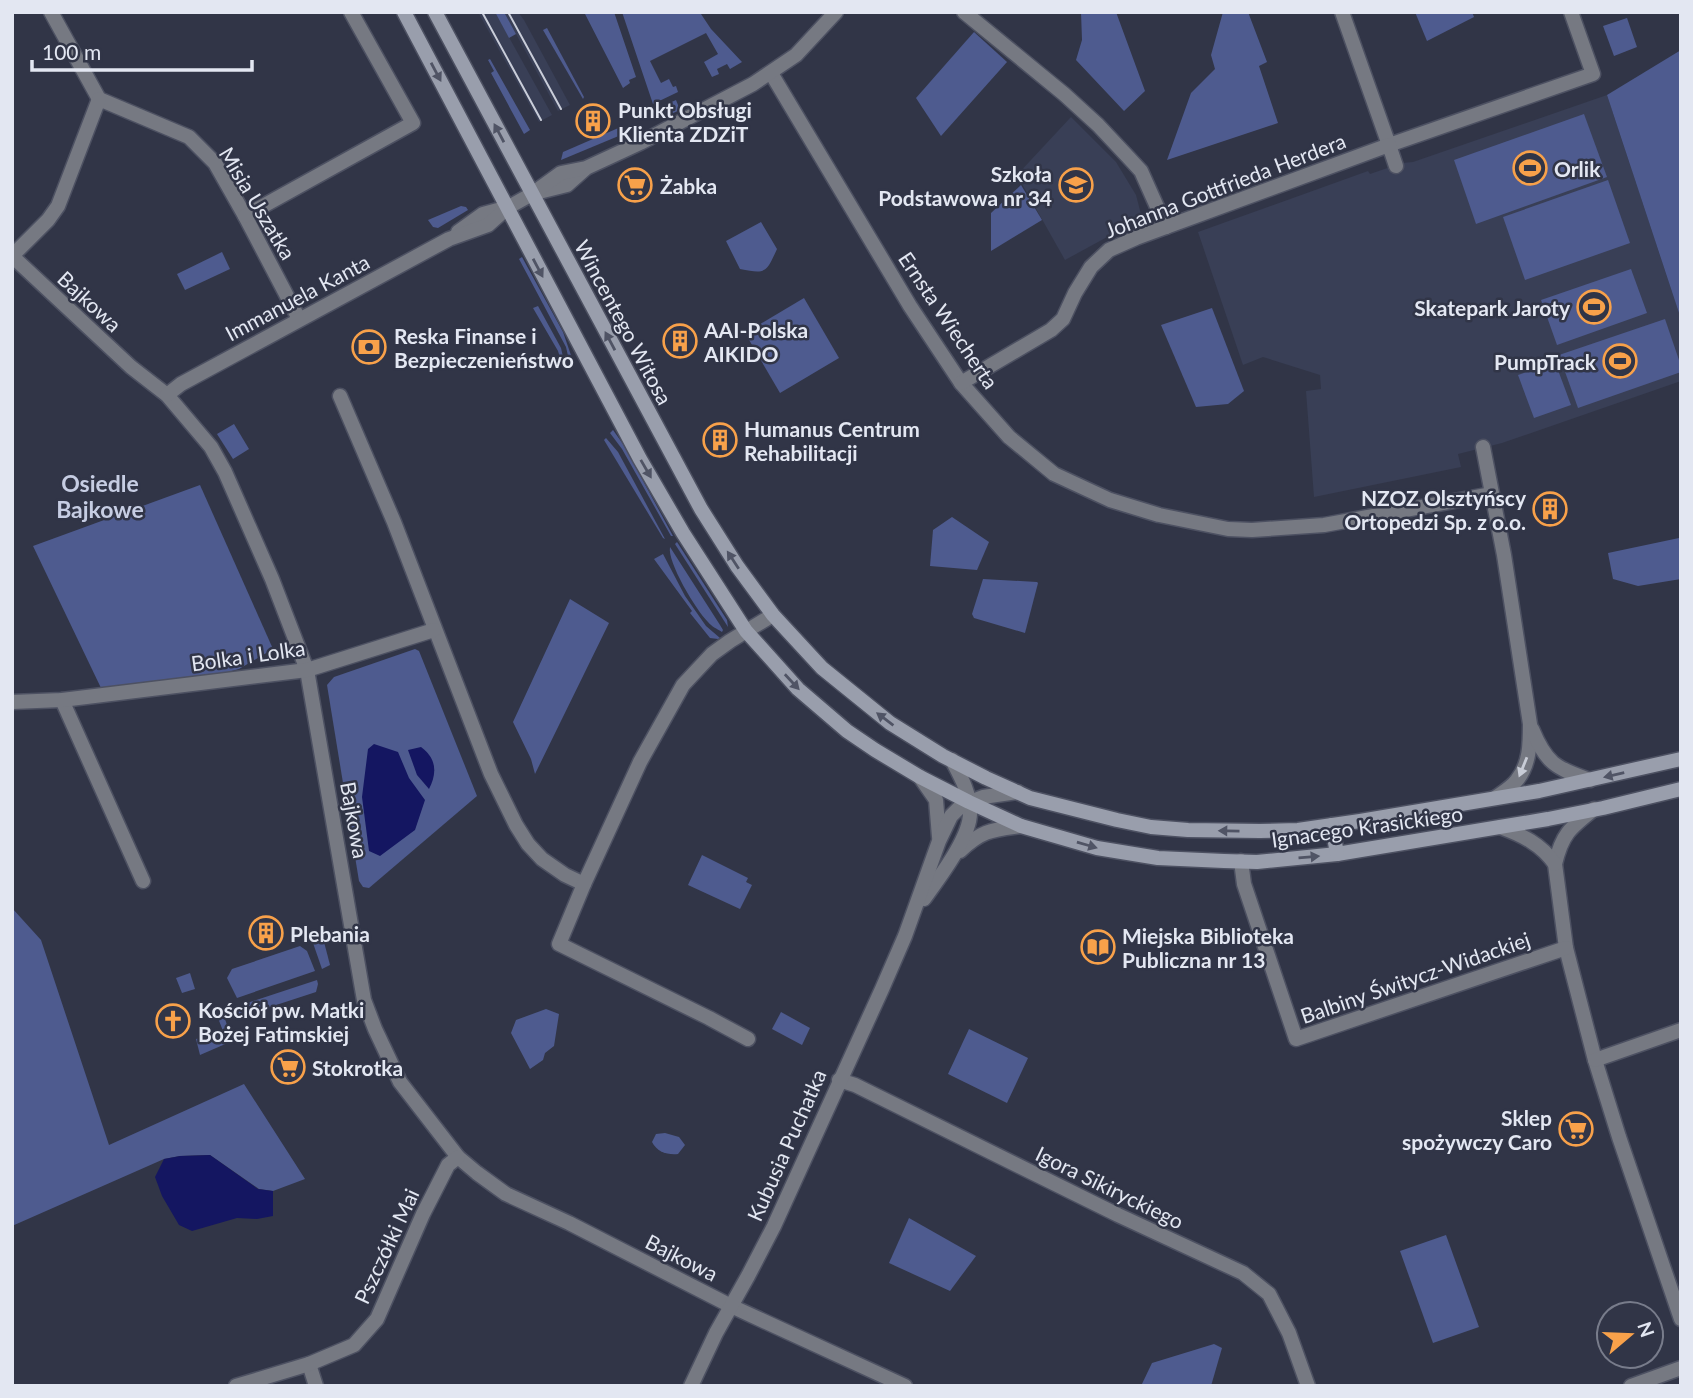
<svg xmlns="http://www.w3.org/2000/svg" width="1693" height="1398" viewBox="0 0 1693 1398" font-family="Lato,sans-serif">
<rect width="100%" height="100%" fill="#313547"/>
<g fill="#393f56">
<path d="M478 12H495L552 115 539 122Z"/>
<path d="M504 12H518L524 20 570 105 558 111Z"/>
<path d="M1607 95 1681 319V381L1502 443 1458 454 1461 467 1314 497 1306 391 1321 389 1320 375 1263 357 1243 365 1198 232 1368 171 1370 174 1402 163 1413 162Z"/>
<path d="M1071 117 1116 162 1136 195 1142 218 1065 260 1017 175Z"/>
</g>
<g fill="#4e5b8f">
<path d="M495 12H504L516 34 509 38Z"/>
<path d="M584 12H614L636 77 629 80 630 83 623 88Z"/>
<path d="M622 12H703L701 14 711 29 742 62 730 69 727 64 717 69 719 74 712 77 704 62 718 54 706 33 650 61 661 83 669 79 673 87 676 86 678 92 653 104Z"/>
<path d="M1081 12H1116L1145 91 1124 111 1076 60 1082 40Z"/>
<path d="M1223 12H1248L1267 62 1259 66 1278 123 1167 160 1191 93 1215 69 1211 55Z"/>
<path d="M1415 12H1472L1474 17 1427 41Z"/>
<path d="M1627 18 1637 47 1614 56 1603 26Z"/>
<path d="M547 28 584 97 583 99 543 30Z"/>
<path d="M974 32 1007 62 941 136 916 98Z"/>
<path d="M1681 50V319L1607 95Z"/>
<path d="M490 59 530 130 524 134 491 73 494 71 488 60Z"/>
<path d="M676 100 680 110 662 118 656 115 654 110Z"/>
<path d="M1584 114 1607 177 1476 224 1454 160Z"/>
<path d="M623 126V131L621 135 561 160 563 152Z"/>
<path d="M1608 180 1630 243 1525 280 1503 217Z"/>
<path d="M1021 185 1042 220 991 251V213Z"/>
<path d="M461 206 466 207 468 210 438 228 433 227 428 220Z"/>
<path d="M761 222 777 249C766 273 766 274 740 269L726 241Z"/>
<path d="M222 252 230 269 185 290 177 274Z"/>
<path d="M522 257 563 332 574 364 570 365 566 347 519 259Z"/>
<path d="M1631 269 1647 313 1557 345 1541 300Z"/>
<path d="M804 298 839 358 780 393 745 333Z"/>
<path d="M538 306 561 348 565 366 562 364 558 351 533 308Z"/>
<path d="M1212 308 1244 391 1228 404 1196 407 1161 325Z"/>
<path d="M1665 319 1681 366V372L1578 408 1559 355Z"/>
<path d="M1555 362 1571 405 1534 418 1518 375Z"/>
<path d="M234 424 249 449 233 459 217 434Z"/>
<path d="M613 430 623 444 673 536H671L622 449 610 433Z"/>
<path d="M606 438 618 452 665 539 663 538 604 440Z"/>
<path d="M200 485 273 649 239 669 202 679 101 688 33 546Z"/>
<path d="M952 517 989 542 977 570 930 566 933 530Z"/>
<path d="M1679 538 1681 547V579L1638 586 1613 579 1608 553Z"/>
<path d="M677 542 727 620 728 627 675 544Z"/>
<path d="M670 547 720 625 723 630 722 632C717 629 711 626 708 622 696 610 667 562 670 547Z"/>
<path d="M663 554 685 596 706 626 720 638 718 639 710 638 690 613 692 611 654 559Z"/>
<path d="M983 579 1037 582 1038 583 1025 633 974 618 972 614Z"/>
<path d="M570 599 609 623 535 774 531 759 513 722Z"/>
<path d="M415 649 419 651 477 796 369 888 363 887 359 881 327 685 334 677Z"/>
<path d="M702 855 748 878 746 882 752 885 740 909 688 885Z"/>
<path d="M12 908 41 940 109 1145 244 1084 305 1179 273 1191 259 1189 210 1155 180 1156 164 1159 12 1226Z"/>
<path d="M323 938 330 965 322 969 313 943Z"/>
<path d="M300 946 307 951 315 971 237 998 227 978 232 969Z"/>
<path d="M190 973 195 989 182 993 176 978Z"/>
<path d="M317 980 318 984 316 992 239 1017 235 1007Z"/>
<path d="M546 1009 559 1014 554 1046 545 1053 543 1060 530 1069 511 1033 516 1020Z"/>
<path d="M781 1012 810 1028 802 1045 772 1029Z"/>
<path d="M224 1016 231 1037 230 1042 200 1055 196 1039 206 1036 209 1040 211 1038V1036L223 1031 218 1018Z"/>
<path d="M969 1029 1028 1058 1007 1103 948 1074Z"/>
<path d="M665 1133 679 1137 685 1145 678 1154C667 1155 657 1152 652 1142L656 1134Z"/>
<path d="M909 1218 976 1256 950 1291 889 1263Z"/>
<path d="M1446 1235 1479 1327 1433 1343 1400 1251Z"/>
<path d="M1214 1344 1222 1348 1211 1386H1141L1152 1363Z"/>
</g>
<g fill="#141661">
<path d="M374 744 398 752 409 778 425 800 415 830 380 856 369 851 362 797 368 749Z"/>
<path d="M421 747C437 759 437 773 429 789L417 775 408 750Z"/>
<path d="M210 1155 258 1189 273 1191V1216L257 1219 237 1218 192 1231 179 1225 162 1196 155 1177 164 1159 180 1156Z"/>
</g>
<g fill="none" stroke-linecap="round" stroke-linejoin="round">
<defs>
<g id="minor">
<path d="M51 12 99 99 189 137 215 163 245 216 299 319"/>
<path d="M964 12 1064 94 1098 125 1129 158 1141 171 1166 227"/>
<path d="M1342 12 1389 145 1593 74 1571 12"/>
<path d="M771 73 910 306 961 383 1009 437 1054 474 1110 500 1159 515 1228 529 1252 530 1324 525 1492 494"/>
<path d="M539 192 567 185 585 169"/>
<path d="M245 216 413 123 351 12"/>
<path d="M458 232 483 214 505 208"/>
<path d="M12 256 131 367 167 395 211 447 225 472 272 579 307 670 364 1000 375 1029 400 1082 458 1157 477 1173 506 1194 569 1223 731 1306 905 1386"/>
<path d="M12 256 48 220 58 206 99 99"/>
<path d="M961 383 1051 330 1063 319 1075 293 1091 267 1109 250 1136 238 1389 145 1396 166"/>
<path d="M167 395 181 384 449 239 488 225 507 208 532 194 561 173 586 168 640 143 753 84 796 55 836 12"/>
<path d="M340 396 394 522 491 774 516 825 528 844 542 859 565 875 584 884"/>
<path d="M1483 447 1504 555 1530 724C1530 743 1530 764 1517 780 1512 787 1502 793 1495 798"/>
<path d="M62 700 143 881"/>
<path d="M12 702 62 700 307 670 434 630"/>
<path d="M1532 729C1546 763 1555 768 1590 780"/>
<path d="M920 777 936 800 939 837"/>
<path d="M1594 809C1570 828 1562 834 1555 864L1566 948 1595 1060 1619 1137 1681 1319"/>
<path d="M1500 827C1522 835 1541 844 1555 864"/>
<path d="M960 851C982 830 992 830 1021 826"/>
<path d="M1241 861 1244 884 1296 1039 1566 948"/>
<path d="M924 899C938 879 971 837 970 812 970 793 961 777 952 760"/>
<path d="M748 1039 709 1018 559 944 584 884 640 762 683 685 712 654 730 641 773 615"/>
<path d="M1595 1060 1681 1030"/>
<path d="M839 1080 855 1085 1118 1215 1243 1273 1269 1294 1289 1333 1308 1386"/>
<path d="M309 1364 316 1386"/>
<path d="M236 1386 309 1364 354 1345 377 1319 423 1214 448 1165 458 1157"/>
<path d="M691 1386 716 1333 748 1276 774 1226 882 989 905 936 939 841 951 816 962 805 983 797 1018 792"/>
<path d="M1631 1386 1681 1368"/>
</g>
<g id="secondary">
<path d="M404 12 640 459 683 533 746 631 798 689 847 731 875 750 920 777 969 802 1021 826 1097 848 1158 858 1224 861 1257 862 1337 854 1548 819 1603 808 1681 789"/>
<path d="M435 12 701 509 737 566 773 615 822 668 890 723 943 756 986 778 1030 798 1117 820 1151 827 1188 830 1260 831 1298 830 1360 821 1539 791 1681 759"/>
<path d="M1332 825 1337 854"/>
</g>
</defs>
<use href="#minor" stroke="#4d5162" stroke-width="17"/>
<use href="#secondary" stroke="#4d5162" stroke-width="17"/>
<use href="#minor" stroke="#767982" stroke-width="14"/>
<use href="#secondary" stroke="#999eac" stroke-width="14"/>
<g stroke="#c9cdd9" stroke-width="2">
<path d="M482 12 541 120"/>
<path d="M508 12 561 109"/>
</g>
</g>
<defs><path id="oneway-solid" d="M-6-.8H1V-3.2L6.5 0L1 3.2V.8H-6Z" transform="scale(1.75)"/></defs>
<g fill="#505465">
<use href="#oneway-solid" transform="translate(436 72) rotate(62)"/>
<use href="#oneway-solid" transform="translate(499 133) rotate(-118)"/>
<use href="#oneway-solid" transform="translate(538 268) rotate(62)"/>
<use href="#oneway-solid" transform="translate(610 341) rotate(-118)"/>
<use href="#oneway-solid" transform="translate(646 469) rotate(60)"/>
<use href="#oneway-solid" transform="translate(733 560) rotate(-123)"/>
<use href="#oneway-solid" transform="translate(792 682) rotate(47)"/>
<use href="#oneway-solid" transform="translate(885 719) rotate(-143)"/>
<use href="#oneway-solid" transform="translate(1614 775) rotate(167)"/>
<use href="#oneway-solid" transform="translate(1229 831) rotate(-179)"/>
<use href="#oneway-solid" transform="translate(1087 845) rotate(16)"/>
<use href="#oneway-solid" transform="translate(1309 857) rotate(-5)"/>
</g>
<use fill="#c8ccd6" href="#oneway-solid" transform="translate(1523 767) rotate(112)"/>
<defs>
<symbol id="building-ring" viewBox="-11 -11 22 22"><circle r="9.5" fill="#313547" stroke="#f8a14a" stroke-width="1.5"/><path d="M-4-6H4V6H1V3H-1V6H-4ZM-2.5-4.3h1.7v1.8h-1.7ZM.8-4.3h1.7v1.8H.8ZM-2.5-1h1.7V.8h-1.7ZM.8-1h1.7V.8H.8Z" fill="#f8a14a"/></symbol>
<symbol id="stadium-ring" viewBox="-11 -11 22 22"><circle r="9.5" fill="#313547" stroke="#f8a14a" stroke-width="1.5"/><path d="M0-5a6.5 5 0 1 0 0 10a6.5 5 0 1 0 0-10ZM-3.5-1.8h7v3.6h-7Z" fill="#f8a14a"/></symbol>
<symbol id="supermarket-ring" viewBox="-11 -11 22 22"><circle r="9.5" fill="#313547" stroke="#f8a14a" stroke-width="1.5"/><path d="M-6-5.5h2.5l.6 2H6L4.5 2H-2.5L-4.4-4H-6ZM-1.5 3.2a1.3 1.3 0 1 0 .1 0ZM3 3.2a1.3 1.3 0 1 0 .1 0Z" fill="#f8a14a"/></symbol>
<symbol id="school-ring" viewBox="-11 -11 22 22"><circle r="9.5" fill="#313547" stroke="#f8a14a" stroke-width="1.5"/><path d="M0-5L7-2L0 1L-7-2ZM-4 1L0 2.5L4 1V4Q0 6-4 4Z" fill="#f8a14a"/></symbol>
<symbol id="bank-ring" viewBox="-11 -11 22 22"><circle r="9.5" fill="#313547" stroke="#f8a14a" stroke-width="1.5"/><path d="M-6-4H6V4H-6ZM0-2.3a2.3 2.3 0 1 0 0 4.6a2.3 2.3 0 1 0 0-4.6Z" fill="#f8a14a"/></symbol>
<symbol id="library-ring" viewBox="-11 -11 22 22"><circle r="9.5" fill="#313547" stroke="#f8a14a" stroke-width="1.5"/><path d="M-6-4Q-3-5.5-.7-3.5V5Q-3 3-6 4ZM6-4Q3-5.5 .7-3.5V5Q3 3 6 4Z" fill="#f8a14a"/></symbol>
<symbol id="church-ring" viewBox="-11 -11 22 22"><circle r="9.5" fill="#313547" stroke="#f8a14a" stroke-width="1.5"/><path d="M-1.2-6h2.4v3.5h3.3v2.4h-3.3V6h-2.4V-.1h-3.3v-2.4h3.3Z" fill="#f8a14a"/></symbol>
</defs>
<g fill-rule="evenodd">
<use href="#building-ring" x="574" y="102" width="38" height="38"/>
<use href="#stadium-ring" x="1511" y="149" width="38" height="38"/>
<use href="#supermarket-ring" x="616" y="166" width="38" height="38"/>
<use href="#school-ring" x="1057" y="166" width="38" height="38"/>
<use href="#stadium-ring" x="1575" y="288" width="38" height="38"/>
<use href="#building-ring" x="661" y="322" width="38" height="38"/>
<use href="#bank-ring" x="350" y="328" width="38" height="38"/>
<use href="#stadium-ring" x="1601" y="342" width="38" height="38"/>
<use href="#building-ring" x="701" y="421" width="38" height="38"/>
<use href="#building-ring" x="1531" y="490" width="38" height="38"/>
<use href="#building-ring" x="247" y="914" width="38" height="38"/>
<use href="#library-ring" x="1079" y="928" width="38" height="38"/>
<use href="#church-ring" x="154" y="1002" width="38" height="38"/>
<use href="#supermarket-ring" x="269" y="1048" width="38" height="38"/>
<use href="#supermarket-ring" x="1557" y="1110" width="38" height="38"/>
</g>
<g text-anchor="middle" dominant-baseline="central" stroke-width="5" stroke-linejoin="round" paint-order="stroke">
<g font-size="21" font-weight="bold" fill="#e3e7f2" stroke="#313547" text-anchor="start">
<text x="618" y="109">Punkt Obsługi<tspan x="618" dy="24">Klienta ZDZiT</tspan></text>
<text x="1554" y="168">Orlik</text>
<text x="1052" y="173" text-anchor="end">Szkoła<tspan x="1052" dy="24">Podstawowa nr 34</tspan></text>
<text x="660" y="185">Żabka</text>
<text x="1570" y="307" text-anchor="end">Skatepark Jaroty</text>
<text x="704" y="329">AAI-Polska<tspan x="704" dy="24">AIKIDO</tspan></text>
<text x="394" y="335">Reska Finanse i<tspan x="394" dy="24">Bezpieczenieństwo</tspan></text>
<text x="1596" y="361" text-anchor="end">PumpTrack</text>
<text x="744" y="428">Humanus Centrum<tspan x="744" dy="24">Rehabilitacji</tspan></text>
<text x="1526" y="497" text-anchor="end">NZOZ Olsztyńscy<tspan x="1526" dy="24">Ortopedzi Sp. z o.o.</tspan></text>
<text x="290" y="933">Plebania</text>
<text x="1122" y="935">Miejska Biblioteka<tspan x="1122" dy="24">Publiczna nr 13</tspan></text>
<text x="198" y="1009">Kościół pw. Matki<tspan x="198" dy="24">Bożej Fatimskiej</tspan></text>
<text x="312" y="1067">Stokrotka</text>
<text x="1552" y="1117" text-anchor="end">Sklep<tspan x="1552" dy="24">spożywczy Caro</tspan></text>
</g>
<g font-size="21" fill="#e3e7f2" stroke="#313547">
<text transform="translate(1225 185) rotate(-21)">Johanna Gottfrieda Herdera</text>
<text transform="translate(258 203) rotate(59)">Misia Uszatka</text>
<text transform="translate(297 297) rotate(-28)">Immanuela Kanta</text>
<text transform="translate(90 301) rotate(43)">Bajkowa</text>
<text transform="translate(949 320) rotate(56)">Ernsta Wiecherta</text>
<text transform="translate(624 322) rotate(62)">Wincentego Witosa</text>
<text transform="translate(248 655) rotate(-8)">Bolka i Lolka</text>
<text transform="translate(355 820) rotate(80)">Bajkowa</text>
<text transform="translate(1367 826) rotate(-8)">Ignacego Krasickiego</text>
<text transform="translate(1415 977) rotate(-19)">Balbiny Świtycz-Widackiej</text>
<text transform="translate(786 1145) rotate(-66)">Kubusia Puchatka</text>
<text transform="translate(1110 1187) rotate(26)">Igora Sikiryckiego</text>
<text transform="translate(386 1246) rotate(-65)">Pszczółki Mai</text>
<text transform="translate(682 1257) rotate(27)">Bajkowa</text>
</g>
<g font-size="23" font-weight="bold" fill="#c6cde3" stroke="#313547">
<text x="100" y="483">Osiedle<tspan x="100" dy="26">Bajkowe</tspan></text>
</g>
</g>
<rect width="1693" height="1398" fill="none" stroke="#e3e7f2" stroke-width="28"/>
<g transform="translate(1630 1335) rotate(71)"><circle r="33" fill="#313547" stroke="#787c8b" stroke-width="2"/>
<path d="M0-5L12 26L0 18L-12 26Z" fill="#f8a14a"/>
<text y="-10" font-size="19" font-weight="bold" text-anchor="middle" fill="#e3e7f2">N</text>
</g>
<path d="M32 60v10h220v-10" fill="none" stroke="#e3e7f2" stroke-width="3.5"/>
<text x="42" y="60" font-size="21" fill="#e3e7f2" stroke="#313547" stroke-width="5" paint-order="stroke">100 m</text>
</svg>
